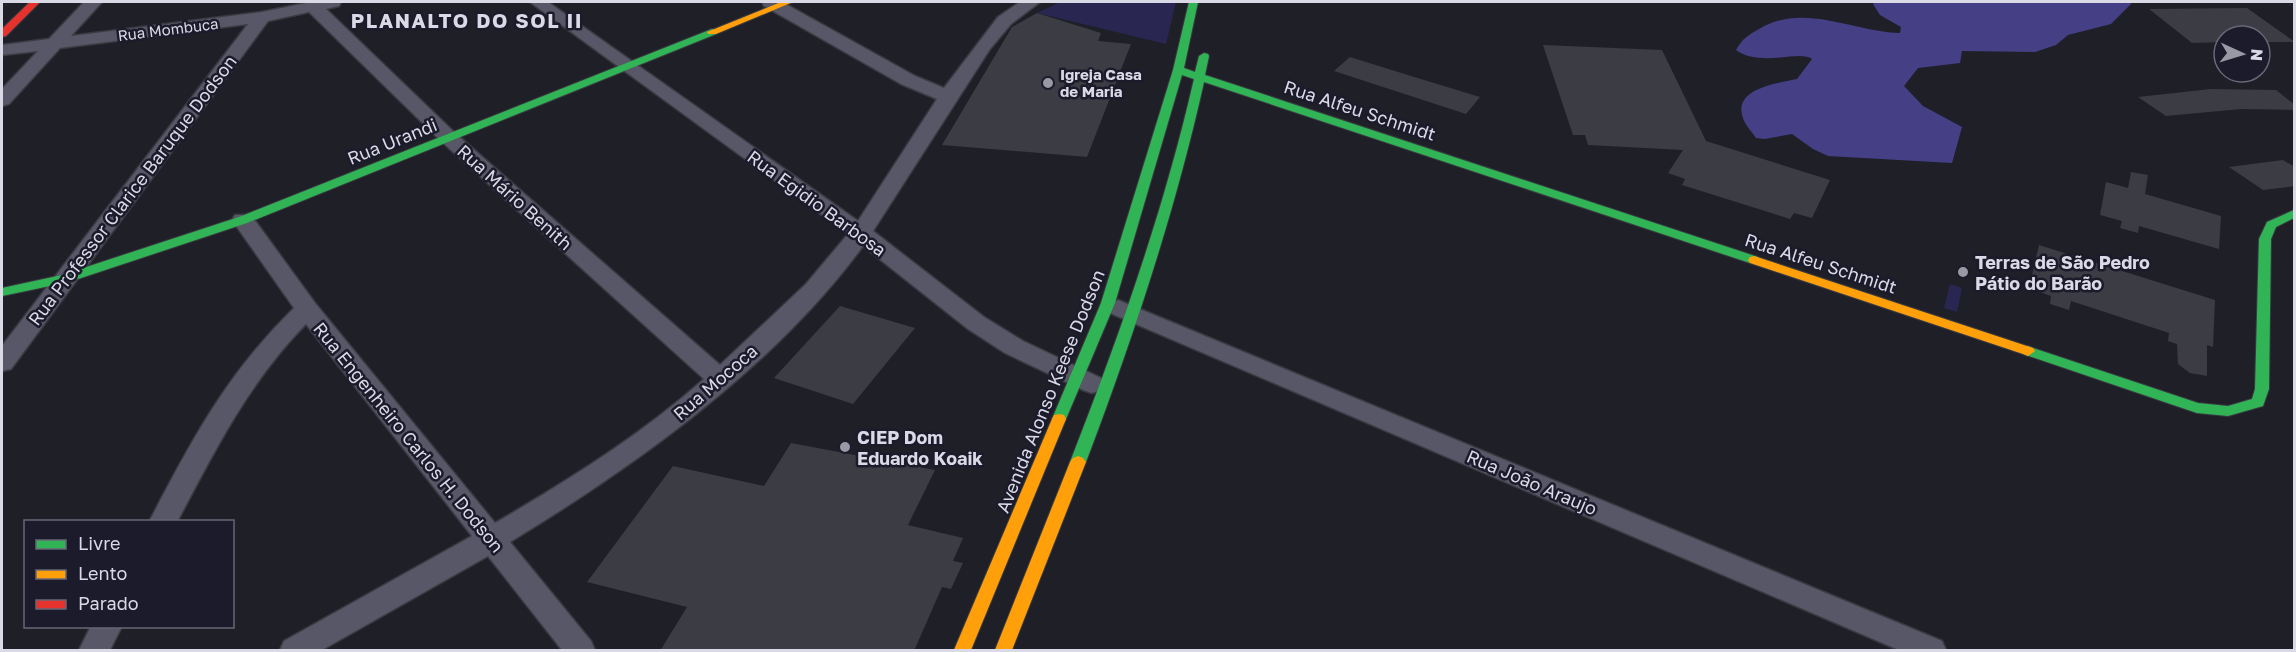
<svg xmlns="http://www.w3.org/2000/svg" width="2296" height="652" viewBox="0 0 2296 652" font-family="'Golos Text',sans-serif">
<rect width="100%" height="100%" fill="#1f1f28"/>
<g fill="#292652">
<path d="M1060 2H1176L1166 44 1037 13Z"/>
<path d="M1950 284 1962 288 1957 312 1944 308Z"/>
</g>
<path fill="#454086" d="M1876 2H2130L2131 4 2111 24 2068 35 2056 45 2035 52 1962 51 1960 63 1918 68 1904 86 1923 106 1962 127 1952 163 1828 156 1813 149 1792 134 1765 139 1756 138C1752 132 1745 125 1743 118 1732 88 1779 83 1797 79L1812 59C1800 49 1761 68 1736 50 1742 39 1748 35 1759 29 1804 2 1853 32 1900 33L1901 27 1880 15 1873 4Z"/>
<g fill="#3c3c44">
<path d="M2247 8 2295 42H2260V36H2224V42L2192 43 2149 9Z"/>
<path d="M1037 13 1101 33 1098 41 1131 44 1087 157 942 145 1012 27Z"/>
<path d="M1543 45 1662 50 1706 141 1830 180 1812 218 1794 213 1790 219 1682 185 1685 179 1668 173 1683 150 1588 145 1585 135H1573Z"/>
<path d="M1350 57 1411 76 1480 97 1466 114 1334 71Z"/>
<path d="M2211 89 2276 90 2295 105V110L2241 109 2166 116 2138 97Z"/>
<path d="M2283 160 2295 167V186L2263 190 2229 167Z"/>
<path d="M2131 172 2148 175 2145 194 2221 216 2219 249 2139 226 2138 233 2120 228 2122 221 2100 215 2106 182 2128 188Z"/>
<path d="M2039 245 2215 300 2213 347 2207 345V376L2190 373 2178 364 2177 344 2168 341 2169 333 2071 301 2069 310 2050 304 2051 296 2029 288Z"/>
<path d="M840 306 915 328 853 404 774 378Z"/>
<path d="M791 443 935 470 908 525 963 538 953 561 963 563 951 589 942 587 914 651H660L687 607 587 582 673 466 764 486Z"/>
</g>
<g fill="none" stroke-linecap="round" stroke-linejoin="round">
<defs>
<g id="street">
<path d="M84 2H102L71 36 262 12 311 2H341L339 6 326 9 455 133 720 365 806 284 848 234 530 2H548L858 221 937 99 901 84 764 6 762 2H782L915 76 944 88 998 17 1020 2H1040L1011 24 990 49 873 231 984 317 1023 341 1101 378 1105 384 1101 390 1092 393 1083 390 1005 353 968 329 863 246C774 367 638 464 510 542L591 641 595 650H562L488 556 322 650H280L284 641 472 536 306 324C249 382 215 450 177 522H149C191 441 228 372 294 308L232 220 235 215H251L315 303 495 523C567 481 641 435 704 379L441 141 309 12 268 21 11 369 2 371V346L248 24 60 48 9 104 2 106V89L38 51 2 55V45L49 39Z"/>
<path d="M1118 300 1942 641 1946 650H1899L1110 313 1106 308 1110 303Z"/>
<path d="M91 626H122L110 650H79Z"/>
</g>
<g id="fast">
<path d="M1189 2H1198L1184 68 1195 72 1199 56 1204 53 1208 54 1209 56 1205 75 1758 257 1760 260 1758 263H1750L1204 82C1175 212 1133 338 1086 462L1083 466H1073L1070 462C1119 337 1164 210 1194 79L1182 75 1115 303 1066 419 1064 423H1054L1052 419 1101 303 1173 70Z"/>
<path d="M712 29 716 30V34L247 223 69 282 2 296V288L62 275 239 217Z"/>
<path d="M2294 210V218L2276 227 2271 239 2269 389 2263 406 2228 416 2197 413 2023 354 2021 351 2028 346 2033 348 2198 403 2228 406 2252 399 2255 389 2259 239 2267 222Z"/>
</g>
<g id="slow">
<path d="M781 2H793L716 34H708L707 32Z"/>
<path d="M1754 256 2033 348 2035 351 2028 356 2023 354 1750 263 1748 260 1750 257Z"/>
<path d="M1059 414 1064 415 1066 419 971 650H954L1052 419 1054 415Z"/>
<path d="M1078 456 1083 458 1086 462 1012 650H995L1070 462 1073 458Z"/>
</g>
<path id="jam" d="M30 2H40L6 36 2 37V29Z"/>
</defs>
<use href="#street" stroke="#3a3a42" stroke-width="3"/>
<use href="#fast" stroke="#3a3a42" stroke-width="2"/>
<use href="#slow" stroke="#3a3a42" stroke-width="2"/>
<use href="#jam" stroke="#3a3a42" stroke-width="2"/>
<use href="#street" fill="#575767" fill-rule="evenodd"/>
<use href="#fast" fill="#30b455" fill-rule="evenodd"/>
<use href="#slow" fill="#ff9f0a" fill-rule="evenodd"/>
<use href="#jam" fill="#e5322d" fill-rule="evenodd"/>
</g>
<g fill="#9899a4" stroke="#1b1b2c" stroke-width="2">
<circle cx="1048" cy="83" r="6"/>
<circle cx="1963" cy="272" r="6"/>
<circle cx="845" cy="447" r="6"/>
</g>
<g text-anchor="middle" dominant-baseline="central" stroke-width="5" stroke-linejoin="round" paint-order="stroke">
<g font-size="15" fill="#d9dae6" stroke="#1b1b2c">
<text transform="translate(168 29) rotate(-7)">Rua Mombuca</text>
</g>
<g font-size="15" font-weight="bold" fill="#d9dae6" stroke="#1b1b2c" text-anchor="start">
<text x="1060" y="74">Igreja Casa<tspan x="1060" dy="17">de Maria</tspan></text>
</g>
<g font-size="18" fill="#d9dae6" stroke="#1b1b2c">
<text transform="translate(1360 110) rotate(18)">Rua Alfeu Schmidt</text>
<text transform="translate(392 141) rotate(-22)">Rua Urandi</text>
<text transform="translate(132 190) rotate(-53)">Rua Professor Clarice Baruque Dodson</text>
<text transform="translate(515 197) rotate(42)">Rua Mário Benith</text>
<text transform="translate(817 203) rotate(36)">Rua Egidio Barbosa</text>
<text transform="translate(1821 263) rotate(18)">Rua Alfeu Schmidt</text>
<text transform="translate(715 382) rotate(-41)">Rua Mococa</text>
<text transform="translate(1050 391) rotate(-68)">Avenida Alonso Keese Dodson</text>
<text transform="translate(409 437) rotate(51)">Rua Engenheiro Carlos H. Dodson</text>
<text transform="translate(1532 482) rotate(23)">Rua João Araujo</text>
</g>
<g font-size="18" font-weight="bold" fill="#d9dae6" stroke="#1b1b2c" text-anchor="start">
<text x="1975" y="262">Terras de São Pedro<tspan x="1975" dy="21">Pátio do Barão</tspan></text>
<text x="857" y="437">CIEP Dom<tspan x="857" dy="21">Eduardo Koaik</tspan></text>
</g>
<g font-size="20" font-weight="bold" letter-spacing="1.5" fill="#d9dae6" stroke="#1b1b2c">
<text x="467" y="20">PLANALTO DO SOL II</text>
</g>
</g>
<rect width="2296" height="652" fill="none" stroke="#d9dae6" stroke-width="6"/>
<rect x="24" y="520" width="210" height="108" fill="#1b1b2c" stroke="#676776" stroke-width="1.5"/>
<rect x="36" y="540" width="30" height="9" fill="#30b455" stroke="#676776" stroke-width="1.5"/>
<text x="78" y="550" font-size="18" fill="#d9dae6">Livre</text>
<rect x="36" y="570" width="30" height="9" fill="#ff9f0a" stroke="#676776" stroke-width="1.5"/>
<text x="78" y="580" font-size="18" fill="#d9dae6">Lento</text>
<rect x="36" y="600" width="30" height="9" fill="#e5322d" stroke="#676776" stroke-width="1.5"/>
<text x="78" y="610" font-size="18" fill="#d9dae6">Parado</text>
<g transform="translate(2242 54) rotate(94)"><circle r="28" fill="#1b1b2c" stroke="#676776" stroke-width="1.5"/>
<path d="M0-4.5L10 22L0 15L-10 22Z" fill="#9899a4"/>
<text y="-9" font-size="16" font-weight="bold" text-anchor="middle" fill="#d9dae6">N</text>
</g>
</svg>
